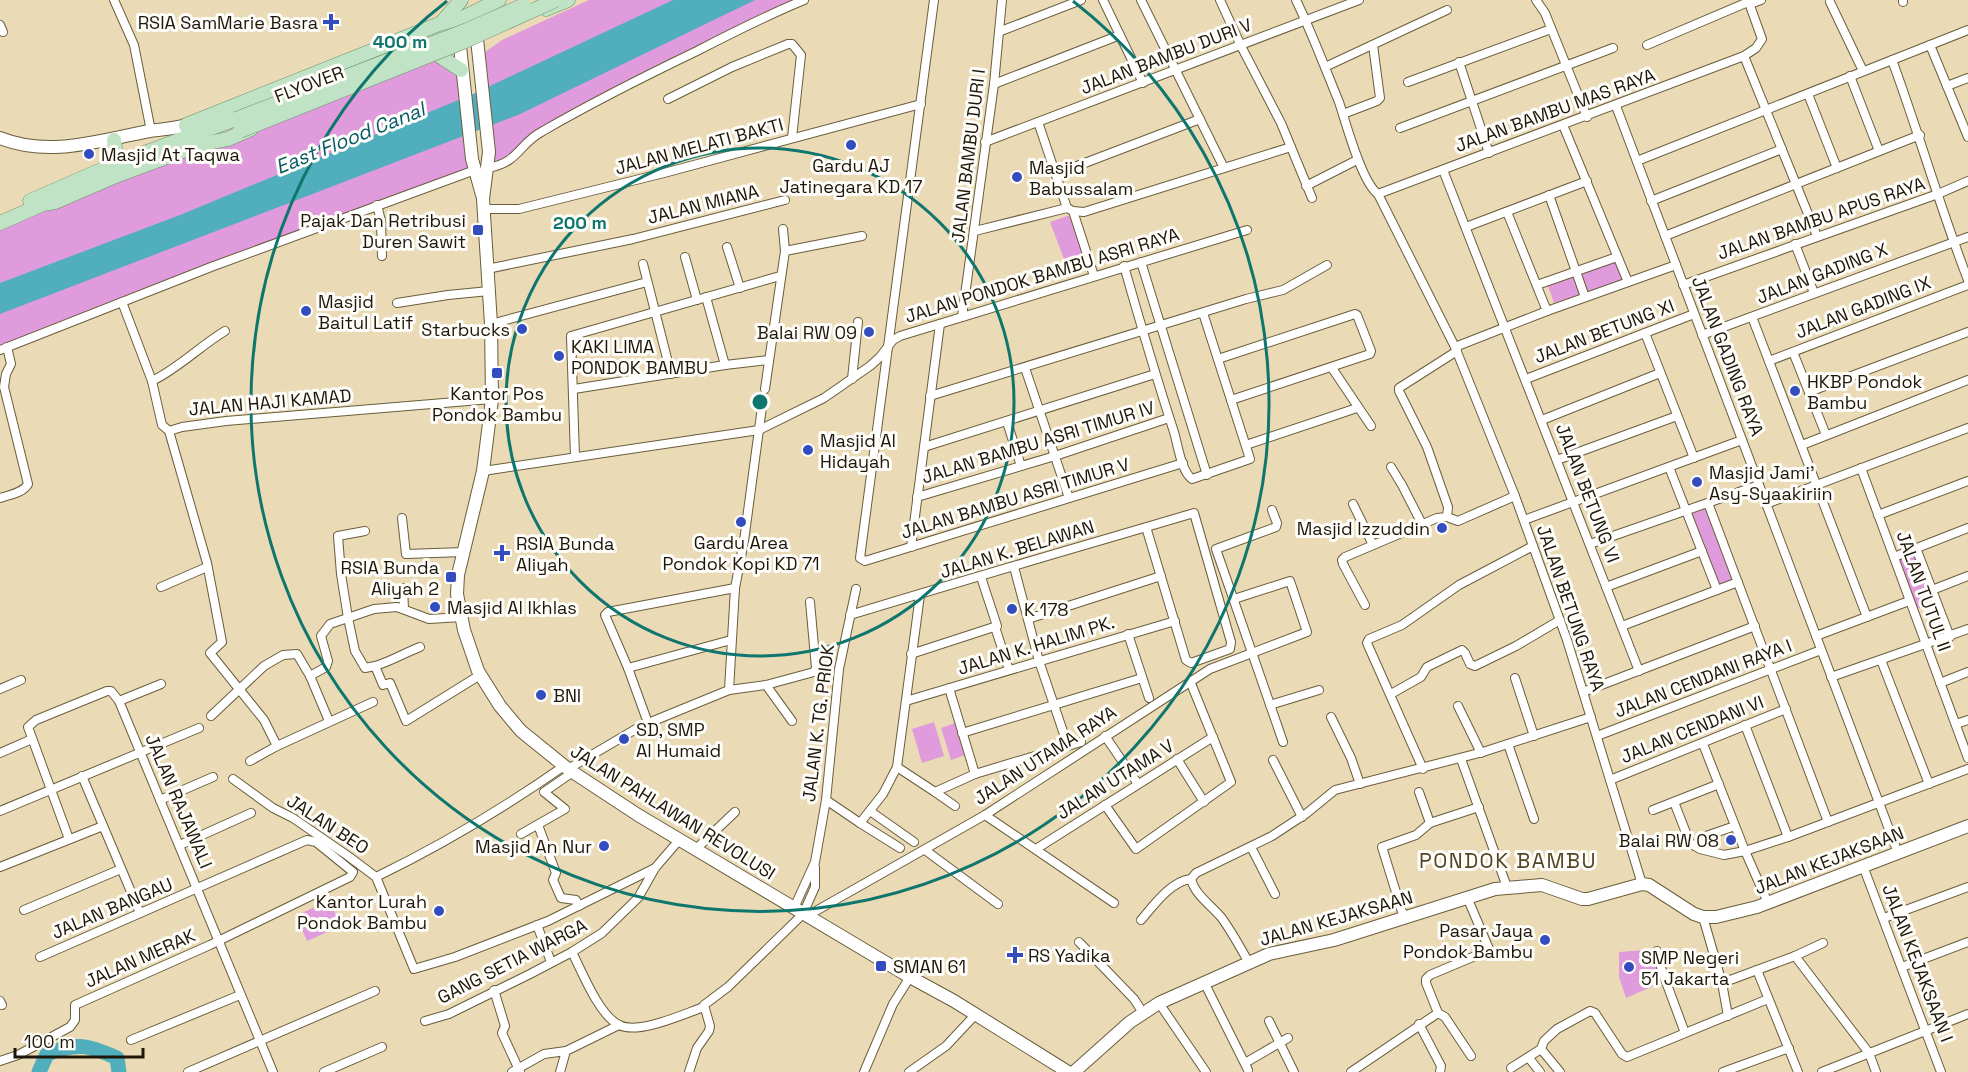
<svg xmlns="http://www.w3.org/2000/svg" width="1968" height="1072" viewBox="0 0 1968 1072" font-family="'Space Grotesk',sans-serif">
<rect width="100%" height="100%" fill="#eadbb6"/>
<g fill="#df9bdb">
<path d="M589 0H804L542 131 516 157 488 168 478 57 502 40Z"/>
<path d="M438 55 456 66 475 170 0 348V223Z"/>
<path d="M1076 213 1093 257 1067 267 1050 222Z"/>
<path d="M1617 261 1622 280 1554 303 1548 286Z"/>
<path d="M1709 506 1737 580 1718 588 1689 515Z"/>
<path d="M1916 550 1936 602 1917 609 1897 556Z"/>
<path d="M934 722 944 756 922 763 912 729Z"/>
<path d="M955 723 965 755 951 760 941 728Z"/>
<path d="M329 900 341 926 307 941 296 916Z"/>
<path d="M1658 949 1660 983 1626 998 1619 977V952Z"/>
</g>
<path fill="#50aebd" d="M673 0H755L518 115 0 314V283L180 215 473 94Z"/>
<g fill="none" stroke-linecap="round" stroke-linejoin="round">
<path stroke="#50aebd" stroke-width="15" d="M39 1072 47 1054C78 1042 88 1045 117 1058L119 1072"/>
<path stroke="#c1b494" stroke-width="8" stroke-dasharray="8 4" stroke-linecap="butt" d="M762 407 765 389"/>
<defs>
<g id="street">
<path d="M114 0 134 45 151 131"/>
<path d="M934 0 860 558 865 561 1183 463"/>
<path d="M1103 0 1143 83"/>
<path d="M1141 0 1224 168"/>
<path d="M1220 0 1241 46 1281 123 1312 198"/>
<path d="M1296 0C1312 33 1325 68 1339 102 1346 123 1362 183 1378 194L1455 347 1515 496 1567 640 1642 884"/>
<path d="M1536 0 1545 13 1587 117"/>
<path d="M1903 0V2"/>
<path d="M1830 2 1863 71"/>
<path d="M1750 4 1761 0"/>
<path d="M0 25 3 32"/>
<path d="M1001 31 1081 0"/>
<path d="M1647 45 1748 2"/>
<path d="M1930 45 1968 137"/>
<path d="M1744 56 1817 236"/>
<path d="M1892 60C1919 133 1940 208 1968 280"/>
<path d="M1459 62 1489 153"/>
<path d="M1325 67 1447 10"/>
<path d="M1850 76 1879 151"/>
<path d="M1408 82 1551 29"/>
<path d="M994 84 1120 35"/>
<path d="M1947 86 1968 78"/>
<path d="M1808 94 1837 168"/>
<path d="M668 99 732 67 788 44H792L801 55 792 138"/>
<path d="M1616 106 1898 853"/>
<path d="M1343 114 1377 101 1380 98 1373 45"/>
<path d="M1038 122 1067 208"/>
<path d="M1563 125 1628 282"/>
<path d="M1400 128 1613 48"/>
<path d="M985 142 1359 0"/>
<path d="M1637 161 1968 30"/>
<path d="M488 168C520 162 518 144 543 131 593 102 645 76 697 51 732 33 767 15 804 0"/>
<path d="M1443 170 1639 671"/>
<path d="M1056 174 1200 119"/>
<path d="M1306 186 1357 160"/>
<path d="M1378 194 1744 56 1756 48 1762 39 1748 0"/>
<path d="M1549 195 1585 297"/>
<path d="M1651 201 1782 149"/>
<path d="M377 205 381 221 382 256"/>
<path d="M484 209H519L664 173 921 104"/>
<path d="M1073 211 1094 276"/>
<path d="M1507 212 1547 311"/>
<path d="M1466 227 1587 181"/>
<path d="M975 231 1067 208 1073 211 1084 212 1291 147"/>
<path d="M1665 236 1920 135"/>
<path d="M1795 244 1814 293"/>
<path d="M727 247 740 288"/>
<path d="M785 251 862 236"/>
<path d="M685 257 697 300"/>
<path d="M1141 262 1207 475"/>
<path d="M643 264 671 374"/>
<path d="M1124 266C1140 322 1156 377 1174 432 1178 445 1181 471 1192 479L1250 459 1203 313"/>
<path d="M487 269 633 239 785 200"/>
<path d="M1537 285 1617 257"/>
<path d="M1683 285 1938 194 1968 181"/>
<path d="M706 297 725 365"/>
<path d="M122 302 152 381 162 425 169 431"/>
<path d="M397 303 448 295 489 291"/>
<path d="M962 317 994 84 1002 0"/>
<path d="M1752 317 1867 617"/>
<path d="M491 324 647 282"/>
<path d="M1645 333 1694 458"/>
<path d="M1702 335 1968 237"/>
<path d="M1455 347 1547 311 1676 265"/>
<path d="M0 350 211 267 475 170"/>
<path d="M1793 352 1826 435"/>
<path d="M1218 359 1355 314 1357 315 1371 351 1370 354 1231 400"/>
<path d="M1769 361 1968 285"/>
<path d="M1025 368 1069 498"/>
<path d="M1332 368 1371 426"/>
<path d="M852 379 858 322"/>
<path d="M1526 379 1694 314"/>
<path d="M152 381C179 368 200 346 225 331"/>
<path d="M574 389 725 365 769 360"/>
<path d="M765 389 785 251 783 229"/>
<path d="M1809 392 1968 332"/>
<path d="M930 396 1246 299 1283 290 1327 265"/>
<path d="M1542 420 1660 373"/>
<path d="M1007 422 1021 466"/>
<path d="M1246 445 1357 408"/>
<path d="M1802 445 1968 380"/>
<path d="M924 447 1155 374"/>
<path d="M575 457 571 336 780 276"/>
<path d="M1557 460 1677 416"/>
<path d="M1391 467 1402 485 1422 524"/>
<path d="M1669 467 1717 590"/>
<path d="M1861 468 1968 758"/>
<path d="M483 471 759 430 824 398 870 366 880 357 893 340 900 336 1247 230"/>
<path d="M917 497 1055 456 1169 418"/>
<path d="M0 498C9 495 23 493 28 484L4 387 6 374 11 364 7 347"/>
<path d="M1708 503 1828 822"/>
<path d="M1353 504 1373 545"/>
<path d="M1766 504 1968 428"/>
<path d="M1272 510 1277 523 1276 527 1216 549 1283 742"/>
<path d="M1878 515 1968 481"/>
<path d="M1447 517 1448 507 1427 447 1399 391V388L1457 351"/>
<path d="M402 518 406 554 464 552"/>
<path d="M1524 520 1742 440"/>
<path d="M365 531 338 536 341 574 348 618 355 651 365 668 375 666 383 685 390 683 406 721 480 675"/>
<path d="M1590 544 1759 485"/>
<path d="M911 547 940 324"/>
<path d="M1916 548 1950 637"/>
<path d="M1894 557 1968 528"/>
<path d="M1014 567 1039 661 1068 746"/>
<path d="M161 587 207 567"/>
<path d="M1606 587 1702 551"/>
<path d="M403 588 404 609"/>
<path d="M1932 590 1968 576"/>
<path d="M1365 605 1343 564 1342 560 1345 557 1437 518 1447 517 1458 521 1515 496"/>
<path d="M850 615C964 580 1079 547 1194 513L1231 642 1230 649 1191 663 1186 660 1146 527"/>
<path d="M1028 619 1161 576"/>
<path d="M1622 626 1738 582"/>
<path d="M995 627 1009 670"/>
<path d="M1128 634 1149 698"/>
<path d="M1816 636 1909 601"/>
<path d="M911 654 997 626 981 577"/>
<path d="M1881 660 1929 784"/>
<path d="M375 666C392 661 404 653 420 647"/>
<path d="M628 668 731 640"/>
<path d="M1831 677 1968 629"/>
<path d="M1515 678 1534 736"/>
<path d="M1940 683 1968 672"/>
<path d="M766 685 792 721"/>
<path d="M949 688 975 774"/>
<path d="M0 689 21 680"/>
<path d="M729 690 735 588 744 541 762 407"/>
<path d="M1583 692 1755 626"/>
<path d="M1391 694 1421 677 1427 667 1462 650 1465 653 1470 664 1475 666 1516 646 1560 620"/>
<path d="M119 701 161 684"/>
<path d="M906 701 1175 621"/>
<path d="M373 702 277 746 264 720 210 653 222 642 207 563 169 431 182 427 226 421 492 399"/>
<path d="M1270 705 1319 690"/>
<path d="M1458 706 1481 753"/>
<path d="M211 716 264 666 283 655 297 654 310 676"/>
<path d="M1331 717 1351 758 1360 784"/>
<path d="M329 721 310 676 326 667 328 661 321 636 330 624 374 609 397 607 429 619 462 617"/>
<path d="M648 723 628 668 605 615 608 612 735 588"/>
<path d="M1956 724 1968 720"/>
<path d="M1745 725 1788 837"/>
<path d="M962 733 1142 678"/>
<path d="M1105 736 1138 784"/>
<path d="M1597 736 1821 650"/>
<path d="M1508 744 1534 819"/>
<path d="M1703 744 1745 851 1768 903"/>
<path d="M0 753 32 739"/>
<path d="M1177 759 1204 802"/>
<path d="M1461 759 1507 887"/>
<path d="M1273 760 1302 817"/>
<path d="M250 761 277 746"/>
<path d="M897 767 935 792 975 774 1081 742"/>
<path d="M568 769 641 726 729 690 766 685 814 672 816 668 810 602"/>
<path d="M1423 769 1367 643 1369 639 1402 625 1459 585 1533 546"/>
<path d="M82 776 140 913"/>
<path d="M233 779 273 808 293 818 348 856 376 877 414 969 455 957 548 921 655 868"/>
<path d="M1610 780 1786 709"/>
<path d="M935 792 955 806"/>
<path d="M1419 792 1430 823 1479 807"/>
<path d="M160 800 213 777"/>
<path d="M826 800 860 823 883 794 897 767 920 595"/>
<path d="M1674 802 1690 843 1700 849 1724 855 1745 851 1788 837 1968 769"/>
<path d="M1105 805 1136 849 1231 782 1190 681"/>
<path d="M1653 810 1719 784"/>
<path d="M0 811 199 728"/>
<path d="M870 811 914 842"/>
<path d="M985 815 1114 903"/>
<path d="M860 823 900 848"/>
<path d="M538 825 556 873 553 880 561 898 576 900 579 906"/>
<path d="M521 834 565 809 544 792 573 772"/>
<path d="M69 839 28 727 36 720 107 691H111L119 701 273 1072"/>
<path d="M180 845 251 813"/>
<path d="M1695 846 1703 837 1735 826"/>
<path d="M1251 847 1275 894"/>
<path d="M696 849 735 812"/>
<path d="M1036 849 1213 737"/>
<path d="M925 850 998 904"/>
<path d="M1863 866 1941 1072"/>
<path d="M0 867 103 826"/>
<path d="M376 877C442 845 504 808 564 766"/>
<path d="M1191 879 1196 873 1272 836 1307 813 1335 790 1483 752 1591 717"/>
<path d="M1191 879C1195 895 1211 905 1221 917 1232 932 1240 947 1249 963"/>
<path d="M794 908 815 862 826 800 839 669 856 589"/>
<path d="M24 910 121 869"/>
<path d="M807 916 985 815 1210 669 1307 632 1290 581 1234 599"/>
<path d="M1703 917 1722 983 1728 1016"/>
<path d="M1404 918 1382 847 1416 835 1430 823"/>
<path d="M1884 918 1968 887"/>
<path d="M1141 920C1154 905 1171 881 1191 879"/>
<path d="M537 925 551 962"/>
<path d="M1079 942 1134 999 1143 1013"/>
<path d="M1657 951 1662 971 1685 1033"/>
<path d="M572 952C582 972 599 1015 619 1025 639 1035 683 1014 704 1007"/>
<path d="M1795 956 1823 943"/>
<path d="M1902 967 1968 942"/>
<path d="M1757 970 1798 1072"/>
<path d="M1722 983 1795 956 1869 1053 1876 1072"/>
<path d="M1205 984 1248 1070"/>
<path d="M494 990 505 1026 502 1033 520 1072"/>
<path d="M0 1001 2 1005"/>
<path d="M1159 1003 1206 1072"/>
<path d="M1438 1013 1426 983V979L1430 975 1487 951 1489 949 1467 897"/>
<path d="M1438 1013 1445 1017 1471 1056"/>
<path d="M425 1021 449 1014 530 974 572 952 602 933 638 898 655 868 680 839"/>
<path d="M1269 1021 1294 1072"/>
<path d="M1419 1024 1441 1066 1440 1072"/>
<path d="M131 1040 240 995"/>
<path d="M1541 1049 1560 1072"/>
<path d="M1529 1058 1540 1072"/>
<path d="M0 1061 18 1055 70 1027 75 1020V1005L210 945 350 877 353 872 316 842 307 840 40 957"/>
<path d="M1245 1063 1288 1038"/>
<path d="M1511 1068 1541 1049 1544 1041 1557 1029 1590 1011 1595 1013 1622 1054 1627 1057 1768 999"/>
<path d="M188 1072 375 991"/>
<path d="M324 1072 382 1047"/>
<path d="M512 1072 544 1054 566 1051"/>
<path d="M560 1072 566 1051 619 1025"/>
<path d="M689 1072 697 1048 709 1031 710 1026 704 1005 728 987 803 914 815 887V867"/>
<path d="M864 1072 893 1004 910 977"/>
<path d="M909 1072 946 1046 976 1014"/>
<path d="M1351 1072 1438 1013"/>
<path d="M1723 1072 1789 1048"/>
<path d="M1822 1072 1968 1014"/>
</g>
<g id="secondary">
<path d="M477 39 489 152 483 199 491 324 492 399 483 471 458 575 457 594 464 630 478 671 500 706 521 731 568 769 638 815 910 977 954 1001 1068 1072"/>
<path d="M460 46 472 159 482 195"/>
<path d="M0 138C51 158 99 140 150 131 163 129 174 129 186 125"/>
<path d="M1074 1072 1130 1022 1159 1003 1269 954 1334 940 1495 889 1542 885 1582 899H1588L1642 884 1649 885 1694 914 1703 917H1716L1757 907 1968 826"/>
</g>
<g id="primary">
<path d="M546 9 568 0"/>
<path d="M443 21 461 0"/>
<path d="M438 55 461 70"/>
<path d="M191 136 186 125 439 24 462 18 499 0"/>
<path d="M114 140 117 163"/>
<path d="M198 145 228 139 251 129"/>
<path d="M30 201 117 163 236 119"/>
<path d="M0 223 43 204 55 202 113 177 207 142"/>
</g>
</defs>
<use href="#street" stroke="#6a5d3c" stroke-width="10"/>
<use href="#secondary" stroke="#6a5d3c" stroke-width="14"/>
<use href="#primary" stroke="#6c906b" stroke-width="15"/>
<use href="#street" stroke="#fff" stroke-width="8"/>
<use href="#secondary" stroke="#fff" stroke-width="12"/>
<use href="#primary" stroke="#c0e3c5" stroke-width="14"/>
<defs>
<g id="primary-bridge">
<path d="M236 119 467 30 524 5"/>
<path d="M240 131 463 42 556 0"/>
</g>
</defs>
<use href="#primary-bridge" stroke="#6c906b" stroke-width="15" stroke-linecap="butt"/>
<use href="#primary-bridge" stroke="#c0e3c5" stroke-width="14"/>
</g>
<g fill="none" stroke="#0f766e" stroke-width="3">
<circle cx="760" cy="402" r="254"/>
<path d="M1073 1A509 509 0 1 1 447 1"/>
</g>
<g fill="#334dbe" stroke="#fffdfa" stroke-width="2">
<path d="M328 13h6v6h6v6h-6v6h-6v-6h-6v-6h6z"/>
<circle cx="851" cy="145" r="6"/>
<circle cx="89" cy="154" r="6"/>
<circle cx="1017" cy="177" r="6"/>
<rect x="472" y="224" width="12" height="12" rx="3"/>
<circle cx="306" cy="311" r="6"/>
<circle cx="522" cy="329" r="6"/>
<circle cx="869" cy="332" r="6"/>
<circle cx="559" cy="356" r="6"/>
<rect x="491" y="367" width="12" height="12" rx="3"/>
<circle cx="1795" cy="391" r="6"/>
<circle cx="808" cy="450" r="6"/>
<circle cx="1697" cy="482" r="6"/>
<circle cx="741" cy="522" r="6"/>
<circle cx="1442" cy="528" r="6"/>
<path d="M499 544h6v6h6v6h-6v6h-6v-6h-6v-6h6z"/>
<rect x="445" y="571" width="12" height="12" rx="3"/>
<circle cx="435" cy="607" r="6"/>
<circle cx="1012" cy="609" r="6"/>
<circle cx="541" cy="695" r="6"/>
<circle cx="624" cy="739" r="6"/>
<circle cx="1731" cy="840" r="6"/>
<circle cx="604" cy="846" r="6"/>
<circle cx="439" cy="911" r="6"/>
<circle cx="1545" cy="940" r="6"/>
<path d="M1012 946h6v6h6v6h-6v6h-6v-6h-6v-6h6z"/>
<rect x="875" y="960" width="12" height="12" rx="3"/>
<circle cx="1629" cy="967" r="6"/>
</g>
<g text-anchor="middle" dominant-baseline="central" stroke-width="6" stroke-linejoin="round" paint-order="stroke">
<g font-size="18" fill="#1d170a" stroke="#fffdfa" text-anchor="start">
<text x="318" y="22" text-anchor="end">RSIA SamMarie Basra</text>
<text x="101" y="154">Masjid At Taqwa</text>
<text x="851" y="165" text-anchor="middle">Gardu AJ<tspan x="851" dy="21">Jatinegara KD 17</tspan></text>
<text x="1029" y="167">Masjid<tspan x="1029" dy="21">Babussalam</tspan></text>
<text x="466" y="220" text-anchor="end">Pajak Dan Retribusi<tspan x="466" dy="21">Duren Sawit</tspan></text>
<text x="318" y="301">Masjid<tspan x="318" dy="21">Baitul Latif</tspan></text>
<text x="510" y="329" text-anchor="end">Starbucks</text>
<text x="857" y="332" text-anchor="end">Balai RW 09</text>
<text x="571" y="346">KAKI LIMA<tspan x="571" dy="21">PONDOK BAMBU</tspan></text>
<text x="1807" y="381">HKBP Pondok<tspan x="1807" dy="21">Bambu</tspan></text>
<text x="497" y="393" text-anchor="middle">Kantor Pos<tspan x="497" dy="21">Pondok Bambu</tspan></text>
<text x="820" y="440">Masjid Al<tspan x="820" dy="21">Hidayah</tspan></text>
<text x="1709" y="472">Masjid Jami'<tspan x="1709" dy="21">Asy-Syaakiriin</tspan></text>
<text x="1430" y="528" text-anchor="end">Masjid Izzuddin</text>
<text x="741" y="542" text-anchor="middle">Gardu Area<tspan x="741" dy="21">Pondok Kopi KD 71</tspan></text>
<text x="516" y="543">RSIA Bunda<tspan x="516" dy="21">Aliyah</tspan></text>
<text x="439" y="567" text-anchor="end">RSIA Bunda<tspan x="439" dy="21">Aliyah 2</tspan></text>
<text x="447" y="607">Masjid Al Ikhlas</text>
<text x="1024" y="609">K 178</text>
<text x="553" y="695">BNI</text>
<text x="636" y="729">SD, SMP<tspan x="636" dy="21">Al Humaid</tspan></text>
<text x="1719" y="840" text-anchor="end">Balai RW 08</text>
<text x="592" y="846" text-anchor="end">Masjid An Nur</text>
<text x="427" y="901" text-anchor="end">Kantor Lurah<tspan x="427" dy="21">Pondok Bambu</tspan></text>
<text x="1533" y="930" text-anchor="end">Pasar Jaya<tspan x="1533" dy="21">Pondok Bambu</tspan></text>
<text x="1028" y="955">RS Yadika</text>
<text x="1641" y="957">SMP Negeri<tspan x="1641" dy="21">51 Jakarta</tspan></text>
<text x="893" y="966">SMAN 61</text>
</g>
<g font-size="18" fill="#1d170a" stroke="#fffdfa">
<text transform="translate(1166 56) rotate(-21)">JALAN BAMBU DURI V</text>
<text transform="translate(309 84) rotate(-21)">FLYOVER</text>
<text transform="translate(1555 110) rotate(-20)">JALAN BAMBU MAS RAYA</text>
<text transform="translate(699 146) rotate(-15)">JALAN MELATI BAKTI</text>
<text transform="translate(968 156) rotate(-83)">JALAN BAMBU DURI I</text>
<text transform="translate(703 204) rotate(-14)">JALAN MIANA</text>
<text transform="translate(1821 218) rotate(-19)">JALAN BAMBU APUS RAYA</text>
<text transform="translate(1822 273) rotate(-21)">JALAN GADING X</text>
<text transform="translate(1042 275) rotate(-17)">JALAN PONDOK BAMBU ASRI RAYA</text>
<text transform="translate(1863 307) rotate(-21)">JALAN GADING IX</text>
<text transform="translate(1604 331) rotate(-21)">JALAN BETUNG XI</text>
<text transform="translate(1728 356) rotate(69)">JALAN GADING RAYA</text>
<text transform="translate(270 402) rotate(-5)">JALAN HAJI KAMAD</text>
<text transform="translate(1038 442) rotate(-17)">JALAN BAMBU ASRI TIMUR IV</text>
<text transform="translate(1588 493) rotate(69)">JALAN BETUNG VI</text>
<text transform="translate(1015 498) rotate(-17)">JALAN BAMBU ASRI TIMUR V</text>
<text transform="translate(1017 549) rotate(-17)">JALAN K. BELAWAN</text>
<text transform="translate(1924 591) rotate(70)">JALAN TUTUL II</text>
<text transform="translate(1571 608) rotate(71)">JALAN BETUNG RAYA</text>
<text transform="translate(1036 645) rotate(-17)">JALAN K. HALIM PK.</text>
<text transform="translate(1703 678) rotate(-21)">JALAN CENDANI RAYA I</text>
<text transform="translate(818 723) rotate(-83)">JALAN K. TG. PRIOK</text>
<text transform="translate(1692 729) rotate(-22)">JALAN CENDANI VI</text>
<text transform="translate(1045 755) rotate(-33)">JALAN UTAMA RAYA</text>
<text transform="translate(1115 779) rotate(-32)">JALAN UTAMA V</text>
<text transform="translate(179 801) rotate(67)">JALAN RAJAWALI</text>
<text transform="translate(673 812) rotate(32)">JALAN PAHLAWAN REVOLUSI</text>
<text transform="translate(328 824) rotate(33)">JALAN BEO</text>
<text transform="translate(1829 860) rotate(-21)">JALAN KEJAKSAAN</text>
<text transform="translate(112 908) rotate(-23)">JALAN BANGAU</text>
<text transform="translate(1336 918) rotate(-16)">JALAN KEJAKSAAN</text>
<text transform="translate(140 958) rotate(-24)">JALAN MERAK</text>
<text transform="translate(512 961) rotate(-27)">GANG SETIA WARGA</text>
<text transform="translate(1918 963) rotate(69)">JALAN KEJAKSAAN I</text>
</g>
<g font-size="20" font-style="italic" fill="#035a64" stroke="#fffdfa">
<text transform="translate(350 138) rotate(-22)">East Flood Canal</text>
</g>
<g font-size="21" letter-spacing="1.5" fill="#514524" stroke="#fffdfa">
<text x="1508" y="860">PONDOK BAMBU</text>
</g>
</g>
<circle cx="760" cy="402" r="9" fill="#0f766e" stroke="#fffdfa" stroke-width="3"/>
<g font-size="18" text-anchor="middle" font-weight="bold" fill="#0f766e" stroke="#fffdfa" stroke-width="6" stroke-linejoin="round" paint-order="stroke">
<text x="400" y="48">400 m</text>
<text x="580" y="229">200 m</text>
</g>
<path d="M15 1048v9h128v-9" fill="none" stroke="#1d170a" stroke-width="3"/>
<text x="24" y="1048" font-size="18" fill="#1d170a" stroke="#fffdfa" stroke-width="4.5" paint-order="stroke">100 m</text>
</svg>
